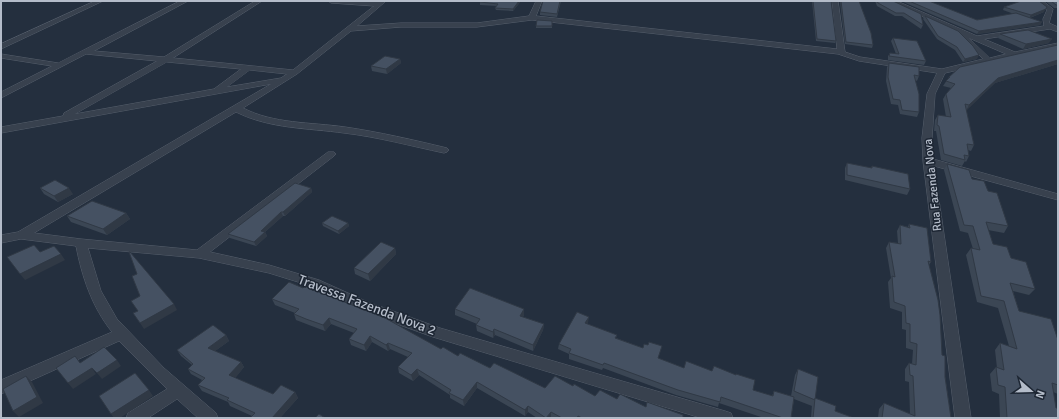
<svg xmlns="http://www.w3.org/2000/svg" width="1059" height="419" viewBox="0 0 1059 419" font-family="Signika,sans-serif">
<rect width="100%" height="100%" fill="#242f3e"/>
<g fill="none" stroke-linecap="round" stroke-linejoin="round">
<defs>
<g id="street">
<path d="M95 1H103L1 49V44Z"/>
<path d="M180 1H188L94 51 164 57 255 1H262L173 58 293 70 374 6 331 3 328 1H386L357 26 401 23H477L529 16 536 1H542L536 16 837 49 832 1H838L845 52 860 57 942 69 983 59 959 35 958 33 889 1H897L977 36 1044 26 1043 19 1047 10 1036 1H1043L1053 9 1049 23 1058 27V32L1050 29 984 39 1015 52 1058 43V47L945 73 935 94 932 138 933 159 1058 194V200L934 166 971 418H955L923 161 922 138 927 94 937 73 859 61 838 54 532 20 477 27H401L351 31 297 74 243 108C274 124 310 122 345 127 379 132 414 140 447 148L449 150 447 152 444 153C411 146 378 137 344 133 308 128 270 129 236 112L34 233 81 239 197 250 328 152H334L336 154 334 156 210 252 269 265 319 280 368 302 440 328 725 411 731 413 733 418H701L433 337 358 310 311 286 269 273 199 258 88 248 101 291 117 319 164 368 216 413 218 418H198L177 399 148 418H126L128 413 167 389 119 341 1 394V380L112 332C92 307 82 277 76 246L21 239 1 243V235L18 232 271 84 1 133V127L63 116 64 113 157 61 86 54 1 98V92L52 66 1 58V54L58 63ZM969 38 1006 54 990 58ZM167 62 241 69 214 89 75 114ZM250 70 287 74 281 78 227 87Z"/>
</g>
</defs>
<use href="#street" stroke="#565f6c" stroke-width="1"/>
<use href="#street" fill="#38414e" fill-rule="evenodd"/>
</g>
<g fill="#3b4654">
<path d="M480 1H521L513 11 496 10 495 8 497 6 480 5Z"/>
<path d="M543 1H561L557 17 540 15V12Z"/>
<path d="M812 1H831L836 41 835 43 816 41Z"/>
<path d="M840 1H859L873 45 872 48 845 44Z"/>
<path d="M875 1H893L923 25 921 29 902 16H895L877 6Z"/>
<path d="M901 1H929L977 20 1014 14 1003 10 1004 7 1018 2 1005 1H1039L1044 12 1030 18 1042 22 1040 25 977 34Z"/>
<path d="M1045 1H1058V8H1054Z"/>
<path d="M925 16 977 59 963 62 955 50 937 39 923 19Z"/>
<path d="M552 21V28H536V26Z"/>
<path d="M1000 34 1049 43 1023 49 998 38Z"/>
<path d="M893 38 926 61 924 65 888 60V56L890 53 896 54 891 41Z"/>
<path d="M1058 45V64L995 83 966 110 974 145 971 151 968 150 969 156 966 162 965 161 962 166 941 160 936 131H934L935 120 938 115 946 117 943 99 946 94 951 88 943 86 949 77Z"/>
<path d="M400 59 401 63 387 74 372 71 371 66Z"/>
<path d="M889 63 919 76 917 81 915 80 919 112 917 117 900 114 898 105 891 104 886 81 887 67Z"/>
<path d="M847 163 871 168 872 166 910 189 907 195 845 180V168Z"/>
<path d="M947 164 972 179 988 191 1008 226 1004 233 988 230 993 244 1011 258 1035 289 1029 295 1013 291 1019 311 1058 340V394L1053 392 1058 418H1000L999 394 992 391 990 374 996 367 997 368 995 350 1000 343 1009 346 998 308 977 302 966 255 971 248 973 249 968 233 960 231 944 170Z"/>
<path d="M40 188 73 194 58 202 44 194Z"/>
<path d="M311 188 312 192 285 216H283L265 232 267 236 256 246 230 238 228 234Z"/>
<path d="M126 213 130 219 107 235 71 222 67 216Z"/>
<path d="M322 223H348L349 226 339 234 323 226Z"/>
<path d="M909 224 931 262 929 265 942 355 951 418H878L879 409 884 403 910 414 909 382 905 381V369L909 363 912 364 913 350 906 348V330L902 329V312L890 308 888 282 891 278 886 248 889 242 898 243 897 231 900 225 908 227Z"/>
<path d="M395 248 396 254 370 281 355 274 354 268Z"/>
<path d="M272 299 441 349 490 368 545 388 573 386 595 396 617 399 683 418H552L551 417V418H537L528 412 525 416 477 388 464 406 450 398V395L419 375 413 381 399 373 398 367 408 357 390 349 388 351 372 342 366 351 351 345 349 339 354 333 331 324 325 331 309 325 296 320 294 314 295 313 275 305Z"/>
<path d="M455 309H524V315L523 317 544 324 543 330 533 351 495 335 493 338 477 331 476 325 477 324 455 315Z"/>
<path d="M588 323 587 324 617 335 616 338 643 348 660 352 658 358 684 368 772 396 774 391 791 396 795 375 798 369 815 398 835 411 854 418H811L812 404V406L794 399 791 418H764L719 403 718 407 676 395 603 368 602 370 569 359V354L558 349 559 344Z"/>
<path d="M226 335 229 341 215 351 241 362 244 367 235 378 273 394 295 392 298 398 280 418H252L251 417 252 416 230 406 228 402 202 391 198 385 202 380 191 374 188 369 192 365 181 356 177 350Z"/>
</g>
<g fill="#303945">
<path d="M519 1H521L513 11V9Z"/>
<path d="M1046 9 1044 12 1029 18 1031 15Z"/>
<path d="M1042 22 1040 25 977 34 979 31Z"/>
<path d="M1052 39 1049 43 1023 49 1026 44Z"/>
<path d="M979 55 977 59 963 62 965 59Z"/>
<path d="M400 59 401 63 387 74 386 69Z"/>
<path d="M1058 60V64L995 83 966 111 969 105 998 78Z"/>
<path d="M69 188 73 194 58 202 54 196Z"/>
<path d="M311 188 312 192 285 216 283 212Z"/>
<path d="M281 212 283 216 265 232 267 236 256 246 254 242 261 231Z"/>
<path d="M126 213 130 219 107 235 103 229Z"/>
<path d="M348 223 349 226 339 234 338 231Z"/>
<path d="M395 248 396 254 370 281 368 274Z"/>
<path d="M61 254 65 260 25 280 20 274Z"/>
<path d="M174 304 177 310 144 329 140 323Z"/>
<path d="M524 309V315L520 322V316Z"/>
<path d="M589 317 588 323 584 329 585 323Z"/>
<path d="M329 318 331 324 325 331 323 325Z"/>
<path d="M544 324 543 330 533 351V345Z"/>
<path d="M494 329 495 335 493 338V332Z"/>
<path d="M226 335 229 341 211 354 208 348Z"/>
<path d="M370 336 372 342 366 351 364 345Z"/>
<path d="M388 343 390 349 388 351 386 345Z"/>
<path d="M117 360 121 366 102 379 97 373Z"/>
<path d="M241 362 244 367 233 381 229 375Z"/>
<path d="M92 368 96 374 73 389 68 383Z"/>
<path d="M417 369 419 375 413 381 411 375Z"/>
<path d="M26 376 32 382 43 403 19 417 13 411Z"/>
<path d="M477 382V388L464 406 463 400Z"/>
<path d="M149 390 153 396 120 418H114L111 414Z"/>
<path d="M295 392 298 398 280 418H272Z"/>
<path d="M528 406V412L525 416V410Z"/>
<path d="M551 412V418H547Z"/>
</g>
<g fill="#455162" stroke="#303945">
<path d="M480 1H519L513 9 495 8 498 4 480 2Z"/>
<path d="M543 1H560L557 14 540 12Z"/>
<path d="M813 1H831L836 41 817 39Z"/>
<path d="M841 1H859L871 33 873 45 846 42Z"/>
<path d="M877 1H893L921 14 923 25 904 13H896L878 3Z"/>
<path d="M909 1H929L977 20 1016 13 1042 22 979 31Z"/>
<path d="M1021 1H1039L1047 7 1046 9 1031 15 1004 7Z"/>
<path d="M1051 1H1058V5H1056Z"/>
<path d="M925 16 958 31 973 46 979 55 965 59 957 47 938 36Z"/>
<path d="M537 20 552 21V26H536Z"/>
<path d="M1028 30 1052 39 1026 44 1000 34Z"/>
<path d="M893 38 917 41 926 61 889 56 890 53 899 54Z"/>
<path d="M1058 45V60L998 78 969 105 965 104 974 145 967 144 969 156 964 155 965 160 944 154 939 126 937 125 938 115 951 117 946 94 955 84 946 81 950 77H949L960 67Z"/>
<path d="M385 56 400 59 386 69 371 66Z"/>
<path d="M889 63 919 67V76L914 75 919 94V112L902 110 900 100 893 99 888 77Z"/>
<path d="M847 163 872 168V166L908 174 910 189 847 175Z"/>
<path d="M947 164 969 170 972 179 984 181 988 191 997 193 1008 226 986 222 993 244 1007 247 1011 258 1026 262 1035 289 1010 283 1019 311 1051 319 1058 340V385L1052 383 1056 408H1058V418H1007L1005 387 998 385 996 367 1004 370 1000 343 1017 349 1004 301 981 296 971 248 980 250 973 226 964 225Z"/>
<path d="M55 180 69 188 54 196 40 188Z"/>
<path d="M295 183 311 188 283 212H281L261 231 265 232 254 242 228 234Z"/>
<path d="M92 201 126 213 103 229 67 216Z"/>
<path d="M332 216 348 223 338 231 322 223Z"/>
<path d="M909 224 927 228 931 262 928 261 938 300 940 315 942 355 945 356V377L951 418H882L884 403 915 416 913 376 910 375 909 363 916 365 917 344 910 342V324L906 323 905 306 894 302 892 276 895 277 889 242 901 244 900 225 910 228Z"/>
<path d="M381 242 395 248 368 274 354 268Z"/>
<path d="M34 245 40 252 54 246 61 254 20 274 7 257Z"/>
<path d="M129 252H130L174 304 140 323 133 313 138 311 131 301 140 296 132 276 137 274Z"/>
<path d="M289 282 303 288 304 286 385 318 441 349 443 347 458 356 460 353 490 368 494 363 545 388 555 376 573 386 574 384 595 396 600 390 617 399 620 394 646 407 647 402 683 415V418H582L578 416 577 418H562L551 412 546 418 528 406 525 410 477 382 463 400 449 393 451 390 417 369 411 375 398 367 412 353 388 343 386 345 370 336 364 345 349 339 357 329 329 318 323 325 306 319 294 314 299 309 272 299Z"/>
<path d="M470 288 524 309 520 316 544 324 533 345 494 329 493 332 476 325 480 319 455 309Z"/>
<path d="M577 312 589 317 585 323 617 335 615 338 643 348 644 344 648 345 649 342 662 346 658 358 684 368 686 361 712 371 714 366 736 375V374L755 380 753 390 773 396 774 391 794 397 791 418H783L721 397 720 402 678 390 604 363 603 365 569 353 571 349 559 344Z"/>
<path d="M213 325 226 335 208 348 241 362 229 375 273 394 281 385 295 392 272 418H254L251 417 255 413 227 400 229 398 198 385 205 378 188 369 193 364 177 350Z"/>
<path d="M104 347 117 360 97 373 92 368 68 383 56 368 75 356 80 363Z"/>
<path d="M798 369 818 377 815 400 794 391Z"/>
<path d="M135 373 149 390 111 414 99 396Z"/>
<path d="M26 376 37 397 13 411 3 389Z"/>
<path d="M815 398 836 406 835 411 854 418H813Z"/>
<path d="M319 414 325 418H315Z"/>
</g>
<g text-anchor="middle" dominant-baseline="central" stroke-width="3" stroke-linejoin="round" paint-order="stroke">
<g font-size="12" fill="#b4bcc9" stroke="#1d2633">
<text transform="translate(933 185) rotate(-96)">Rua Fazenda Nova</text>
</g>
<g font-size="14" fill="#b4bcc9" stroke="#1d2633">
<text transform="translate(367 305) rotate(21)">Travessa Fazenda Nova 2</text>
</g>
</g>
<rect width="1059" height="419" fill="none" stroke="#b4bcc9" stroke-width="4"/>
<g transform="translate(1031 391) rotate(110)" stroke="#1d2633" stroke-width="3" paint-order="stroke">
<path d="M0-3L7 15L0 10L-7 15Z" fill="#b4bcc9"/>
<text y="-6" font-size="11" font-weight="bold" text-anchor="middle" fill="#b4bcc9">N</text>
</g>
</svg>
